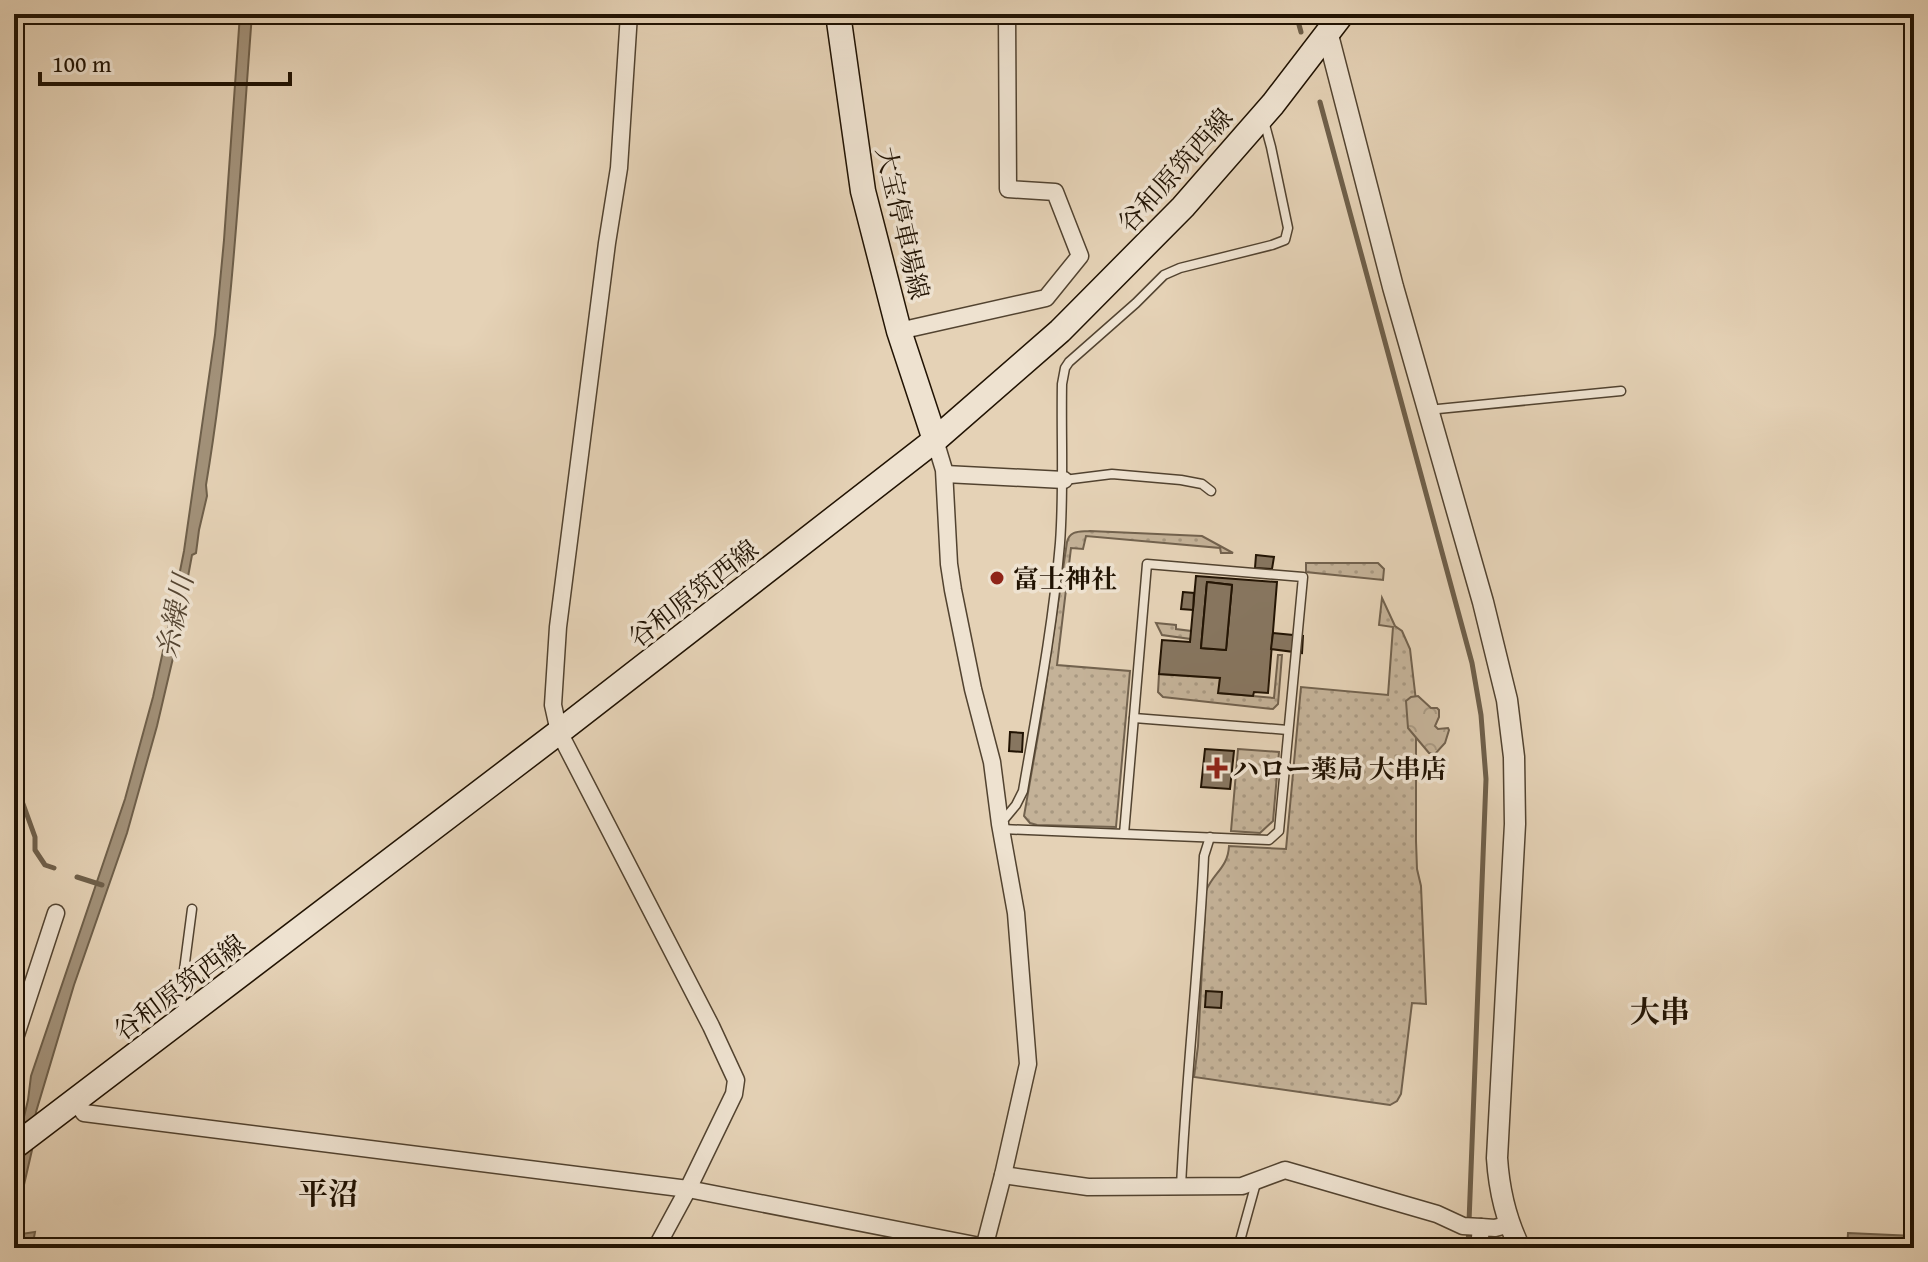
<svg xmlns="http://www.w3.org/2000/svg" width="1928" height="1262" viewBox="0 0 1928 1262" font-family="'Gentium Book Plus','Noto Serif JP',serif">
<defs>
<pattern id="grass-dots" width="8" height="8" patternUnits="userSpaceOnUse" patternTransform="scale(2)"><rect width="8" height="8" fill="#c4b298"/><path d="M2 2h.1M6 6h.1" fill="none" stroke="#a89881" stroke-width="1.8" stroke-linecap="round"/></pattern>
<pattern id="forest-crowns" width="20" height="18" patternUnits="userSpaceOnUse" patternTransform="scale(2)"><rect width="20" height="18" fill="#c4b298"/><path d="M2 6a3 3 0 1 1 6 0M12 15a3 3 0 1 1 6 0" fill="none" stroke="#a89881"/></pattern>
</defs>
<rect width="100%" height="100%" fill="#e5d2b6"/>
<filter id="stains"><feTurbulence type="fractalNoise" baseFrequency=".0025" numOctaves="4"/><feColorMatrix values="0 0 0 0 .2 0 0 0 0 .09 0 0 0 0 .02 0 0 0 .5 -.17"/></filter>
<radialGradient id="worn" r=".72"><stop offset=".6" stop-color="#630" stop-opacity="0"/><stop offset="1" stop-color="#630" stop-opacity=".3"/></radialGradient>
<g fill="url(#grass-dots)" stroke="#72624e" stroke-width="2">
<path d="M1090 531 1202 536 1233 553H1221L1220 548 1086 536 1083 549 1071 548 1057 665 1130 671 1116 827 1037 825 1030 823 1024 816 1041 718 1067 542C1070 530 1079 532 1090 531Z"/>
<path d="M1306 563H1378L1384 569 1383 580 1306 572Z"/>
<path d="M1382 598 1395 626 1402 631 1410 649 1416 701V841L1417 869 1421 886 1426 1004 1412 1003 1401 1094 1397 1101 1390 1105 1194 1077 1198 1046 1206 891C1213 873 1228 868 1229 846L1286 849 1301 687 1388 695 1393 627 1379 625Z"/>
<path d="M1156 623 1176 625V629L1191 631V639L1162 635Z"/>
<path d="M1278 655H1282L1278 704 1273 709 1163 697 1158 692 1159 674 1220 678 1219 693 1274 698Z"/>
<path d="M1238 749 1279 752 1273 821 1260 833 1231 831Z"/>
</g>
<path fill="url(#forest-crowns)" stroke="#72624e" stroke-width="2" d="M1418 696 1431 708H1437L1439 710V717L1435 726 1438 729 1448 728 1449 730 1445 743 1435 754 1429 753 1408 728 1406 701 1411 697Z"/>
<g fill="#a29179" stroke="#6e5f4a" stroke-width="2">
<path d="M240 14H252C240 171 232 329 206 485L207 496 199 530 196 553 192 555 173 658 157 726 127 833 74 985 36 1112 32 1150 14 1228V1158L28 1100 31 1076 125 799 153 697 175 596 184 551 215 335 224 240Z"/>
<path d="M35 1232 32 1248H14V1235Z"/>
<path d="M1848 1233 1914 1236V1248H1847Z"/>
</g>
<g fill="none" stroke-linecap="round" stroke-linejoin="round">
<g stroke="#6e5f4a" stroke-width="5">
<path d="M1296 14 1301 32"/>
<path d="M1320 102 1472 663 1481 715 1486 779 1468 1248"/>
<path d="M14 779 35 837V850L45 865 54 868"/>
<path d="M77 877 102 885"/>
</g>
</g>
<g fill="#877660" stroke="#211303" stroke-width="2" fill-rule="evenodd">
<path d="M1256 555 1274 557 1272 569 1255 568Z"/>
<path d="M993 572 1002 573 1001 585 993 584Z"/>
<path d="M1196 576 1277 582 1268 693 1254 692 1253 696 1218 693 1220 678 1159 674 1162 640 1190 642ZM1207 582 1232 585 1226 650 1201 648Z"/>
<path d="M1207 582 1232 585 1226 650 1201 648Z"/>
<path d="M1183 592 1194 593 1193 610 1181 609Z"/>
<path d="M1273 633 1303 636 1302 653 1271 649Z"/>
<path d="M1010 732 1023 733 1022 752 1009 751Z"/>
<path d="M1205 749 1234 751 1230 789 1201 787Z"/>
<path d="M1206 991 1222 992 1221 1008 1205 1007Z"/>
</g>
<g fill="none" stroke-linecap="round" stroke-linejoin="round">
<defs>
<g id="service">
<path d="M1428 410 1621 391"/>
<path d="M1064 480 1112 474 1181 480 1202 484 1211 491"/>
<path d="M1134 718 1288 730"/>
<path d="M1001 823 1016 805 1023 791C1037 709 1053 626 1060 543 1064 489 1061 438 1062 384L1065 368 1069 362 1136 303 1164 275 1180 268 1272 245 1285 240 1288 228 1271 147 1264 121"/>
<path d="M1002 829 1269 840 1279 831 1303 577 1147 564 1124 834"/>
<path d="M185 1011 182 1004 181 993 192 909"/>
<path d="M1181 1187C1186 1076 1199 966 1204 856L1210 837"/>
<path d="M1238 1248 1256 1183"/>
</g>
<g id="minor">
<path d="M629 14 619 168 607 243 558 627 553 705 559 732 711 1026 736 1080 734 1094 688 1189 656 1248"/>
<path d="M899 331 1046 298 1080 256 1055 192 1008 189 1007 14"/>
<path d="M935 440 944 470 949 564 953 590 973 689 992 762 1000 824 1016 913 1028 1064 1003 1175 984 1248"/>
<path d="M945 474 1064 480"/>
<path d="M14 1041 56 913"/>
<path d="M76 1101 84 1113 688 1189 985 1247"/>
<path d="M1003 1175 1088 1187 1242 1186 1285 1170 1437 1214 1463 1226 1481 1227"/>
<path d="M1479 1248 1481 1227 1495 1228 1510 1224"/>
</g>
<path id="tertiary" d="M1328 35 1393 287 1483 602 1507 700 1514 757 1515 824 1497 1158C1499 1189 1506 1220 1520 1248"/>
<g id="secondary">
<path d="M838 14 863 191 899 331 935 440"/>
<path d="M14 1147 559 732 935 440 1060 331 1183 207 1273 104 1342 14"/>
</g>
</defs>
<use href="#service" stroke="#524330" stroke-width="11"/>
<use href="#minor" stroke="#524330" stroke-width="19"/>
<use href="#tertiary" stroke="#524330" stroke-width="23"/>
<use href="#secondary" stroke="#211303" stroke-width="27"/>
<use href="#service" stroke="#eee2d0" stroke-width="8"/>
<use href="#minor" stroke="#eee2d0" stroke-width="16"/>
<use href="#tertiary" stroke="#eee2d0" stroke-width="20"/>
<use href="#secondary" stroke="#eee2d0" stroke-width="24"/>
</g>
<g fill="#8f2418" stroke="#eee2d0" stroke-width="3">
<circle cx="997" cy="578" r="8"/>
<path d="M1213 756h8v8h8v8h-8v8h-8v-8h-8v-8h8z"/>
</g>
<g text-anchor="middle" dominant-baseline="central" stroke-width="7" stroke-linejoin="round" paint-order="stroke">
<g font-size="26" fill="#211303" stroke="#eee2d0">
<text transform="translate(1175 170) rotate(-48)">谷和原筑西線</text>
<text transform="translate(903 223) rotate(77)">大宝停車場線</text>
<text transform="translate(693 593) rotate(-38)">谷和原筑西線</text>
<text transform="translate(179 987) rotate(-37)">谷和原筑西線</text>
</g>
<g font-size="26" font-weight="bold" fill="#211303" stroke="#eee2d0" text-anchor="start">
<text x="1013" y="578">富士神社</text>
<text x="1233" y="768">ハロー薬局 大串店</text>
</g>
<g font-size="28" font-style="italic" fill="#554532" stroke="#eee2d0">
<text transform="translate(174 616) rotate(-78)">糸繰川</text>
</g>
<g font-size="30" font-weight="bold" fill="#211303" stroke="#eee2d0">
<text x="1660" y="1011">大串</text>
<text x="328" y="1193">平沼</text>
</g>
</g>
<rect width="1928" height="1262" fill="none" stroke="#e5d2b6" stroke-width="48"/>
<rect x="16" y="16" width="1896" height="1230" fill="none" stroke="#211303" stroke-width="4"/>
<rect x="24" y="24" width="1880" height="1214" fill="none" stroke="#211303" stroke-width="2"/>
<path d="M40 72v12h250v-12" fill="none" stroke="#211303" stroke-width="4"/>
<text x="52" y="72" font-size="24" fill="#211303" stroke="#eee2d0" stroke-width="6" paint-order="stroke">100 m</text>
<rect width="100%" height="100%" filter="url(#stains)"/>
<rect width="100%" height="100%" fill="url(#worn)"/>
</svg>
